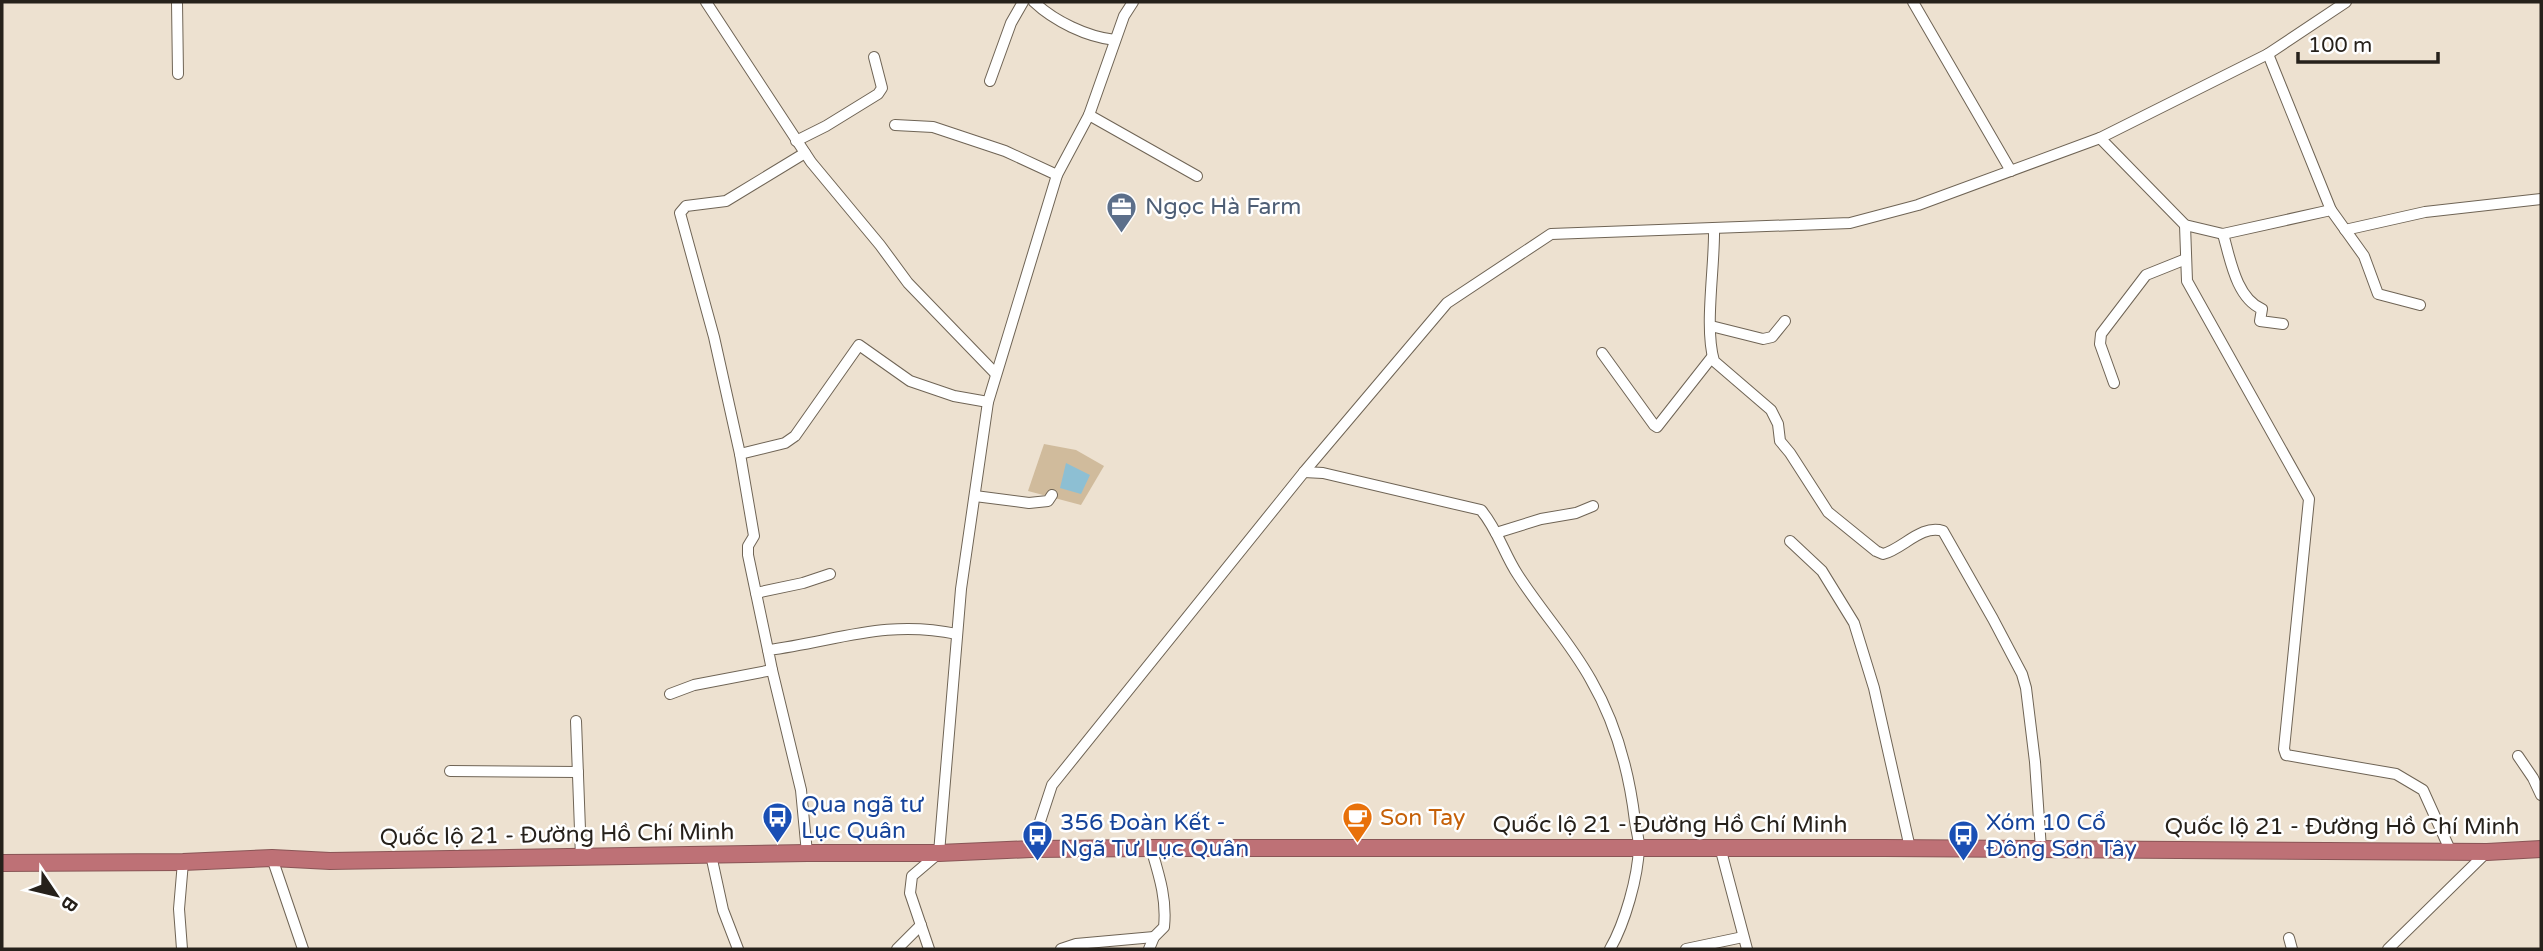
<svg xmlns="http://www.w3.org/2000/svg" width="2543" height="951" viewBox="0 0 2543 951" font-family="'Varela Round',sans-serif">
<rect width="100%" height="100%" fill="#ede1d0"/>
<path fill="#d0bb9c" d="M1044 444 1076 450 1104 466 1081 505 1028 491Z"/>
<path fill="#8dbfd3" d="M1066 463 1090 475 1081 494 1060 488Z"/>
<g fill="none" stroke-linecap="round" stroke-linejoin="round">
<defs>
<g id="minor">
<path d="M177 2 178 74"/>
<path d="M706 2 811 162 880 245 908 283 996 374"/>
<path d="M1034 2C1054 21 1087 37 1115 40"/>
<path d="M1913 2 2011 171"/>
<path d="M2268 54 2331 210"/>
<path d="M990 81 1011 23 1023 2"/>
<path d="M1089 115 1197 176"/>
<path d="M895 125 933 127 1005 151 1057 175"/>
<path d="M2100 138 2185 225 2223 234 2331 210 2364 256 2378 294 2420 305"/>
<path d="M796 141 826 126 878 94 882 88 874 57"/>
<path d="M2185 225 2187 281 2309 499 2284 749 2286 755 2396 774 2423 790 2451 852"/>
<path d="M1714 228C1715 266 1704 327 1714 361L1771 410 1778 424 1780 441 1790 453 1828 512 1876 551 1883 554C1903 549 1921 524 1943 531L1993 619 2022 674 2026 688 2035 762 2041 849"/>
<path d="M2345 230 2425 212 2541 199"/>
<path d="M2223 234C2230 258 2236 298 2262 309L2260 321 2283 324"/>
<path d="M1711 326 1763 339 1772 337 1785 321"/>
<path d="M1602 353 1654 425 1657 427 1712 357"/>
<path d="M2114 383 2100 344 2101 334 2146 275 2186 259"/>
<path d="M740 454 785 443 795 436 859 345 910 381 954 396 988 402"/>
<path d="M1304 472 1323 473 1481 510C1498 530 1504 554 1518 575 1541 611 1570 642 1591 680 1616 723 1629 771 1635 821 1636 829 1639 839 1639 847 1638 877 1625 923 1610 949"/>
<path d="M975 496 1029 503 1048 501 1052 495"/>
<path d="M1496 533 1541 519 1576 513 1593 506"/>
<path d="M1790 541 1822 571 1854 623 1874 688 1910 848"/>
<path d="M756 593 803 583 830 574"/>
<path d="M768 650 748 555V546L754 536 740 454 714 337 680 213 686 206 726 201 805 153"/>
<path d="M772 670 801 790 807 853"/>
<path d="M670 694 694 685 772 670 768 650C837 641 885 619 957 634"/>
<path d="M576 721 581 857"/>
<path d="M2518 756 2533 778 2541 795"/>
<path d="M450 771 578 772"/>
<path d="M1720 847 1747 949"/>
<path d="M1031 849 1052 785 1304 472 1447 303 1551 234 1850 223 1918 205 2100 138 2268 54 2346 2"/>
<path d="M711 855 723 910 738 949"/>
<path d="M272 858 303 949"/>
<path d="M2289 938 2292 949"/>
<path d="M182 949 179 909 183 862"/>
<path d="M897 949 921 925"/>
<path d="M929 949 910 893 912 876 939 853 961 589 988 402 1057 175 1089 115 1124 16 1133 2"/>
<path d="M1061 949 1076 944 1154 937"/>
<path d="M1149 949 1154 937 1164 927C1167 899 1159 875 1151 848"/>
<path d="M1686 949 1743 937"/>
<path d="M2388 949 2487 852"/>
</g>
<path id="highway" d="M2 863 183 862 272 858 330 861 807 853H939L1031 849 1151 848H1885L2487 852 2541 849"/>
</defs>
<use href="#minor" stroke="#6f6455" stroke-width="12"/>
<use href="#highway" stroke="#895556" stroke-width="18"/>
<use href="#minor" stroke="#fff" stroke-width="10"/>
<use href="#highway" stroke="#be7176" stroke-width="16"/>
</g>
<defs>
<symbol id="office-pin" viewBox="-11 -11 22 30"><path d="M0 17L-7.5 6A9.5 9.5 0 1 1 7.5 6Z" fill="#5c6f8a" stroke="#fff"/><path d="M-6-3h4V-5.5h4V-3h4V5H-6ZM-1-4.5V-3h2v-1.5ZM-6 0V1H6V0Z" fill="#fff"/></symbol>
<symbol id="bus-pin" viewBox="-11 -11 22 30"><path d="M0 17L-7.5 6A9.5 9.5 0 1 1 7.5 6Z" fill="#1a4fb4" stroke="#fff"/><path d="M-5-6H5V4H4V6H2V4H-2V6H-4V4H-5ZM-3.5-4V0h7V-4ZM-3.5 1.2v1.5H-2V1.2ZM2 1.2v1.5H3.5V1.2Z" fill="#fff"/></symbol>
<symbol id="cafe-pin" viewBox="-11 -11 22 30"><path d="M0 17L-7.5 6A9.5 9.5 0 1 1 7.5 6Z" fill="#e8710a" stroke="#fff"/><path d="M-5.5-4.5H6V0H3Q3 3.5 0 3.5H-2.5Q-5.5 3.5-5.5 0ZM3-3.2v2h1.7v-2ZM-6 4.5H4V6H-6Z" fill="#fff"/></symbol>
</defs>
<g fill-rule="evenodd">
<use href="#office-pin" x="1104" y="190" width="35" height="47"/>
<use href="#bus-pin" x="760" y="800" width="35" height="47"/>
<use href="#cafe-pin" x="1340" y="800" width="35" height="47"/>
<use href="#bus-pin" x="1020" y="818" width="35" height="47"/>
<use href="#bus-pin" x="1946" y="818" width="35" height="47"/>
</g>
<g text-anchor="middle" dominant-baseline="central" stroke-width="5" stroke-linejoin="round" paint-order="stroke">
<g font-size="23" fill="#4e5e75" stroke="#fff" text-anchor="start">
<text x="1145" y="207">Ngọc Hà Farm</text>
</g>
<g font-size="23" fill="#164399" stroke="#fff" text-anchor="start">
<text x="801" y="805">Qua ngã tư<tspan x="801" dy="26">Lục Quân</tspan></text>
<text x="1060" y="823">356 Đoàn Kết -<tspan x="1060" dy="26">Ngã Tư Lục Quân</tspan></text>
<text x="1986" y="823">Xóm 10 Cổ<tspan x="1986" dy="26">Đông Sơn Tây</tspan></text>
</g>
<g font-size="23" fill="#c56008" stroke="#fff" text-anchor="start">
<text x="1380" y="818">Son Tay</text>
</g>
<g font-size="23" fill="#26211b" stroke="#fff">
<text x="1670" y="825">Quốc lộ 21 - Đường Hồ Chí Minh</text>
<text x="2342" y="827">Quốc lộ 21 - Đường Hồ Chí Minh</text>
<text transform="translate(557 835) rotate(-1)">Quốc lộ 21 - Đường Hồ Chí Minh</text>
</g>
</g>
<rect width="2543" height="951" fill="none" stroke="#26211b" stroke-width="7"/>
<g transform="translate(56 895) rotate(125)" stroke="#ffffff" stroke-width="5" paint-order="stroke">
<path d="M0-5L12 26L0 18L-12 26Z" fill="#26211b"/>
<text y="-10" font-size="19" font-weight="bold" text-anchor="middle" fill="#26211b">B</text>
</g>
<path d="M2298 52v10h140v-10" fill="none" stroke="#26211b" stroke-width="3.5"/>
<text x="2308" y="52" font-size="21" fill="#26211b" stroke="#ffffff" stroke-width="5" paint-order="stroke">100 m</text>
</svg>
